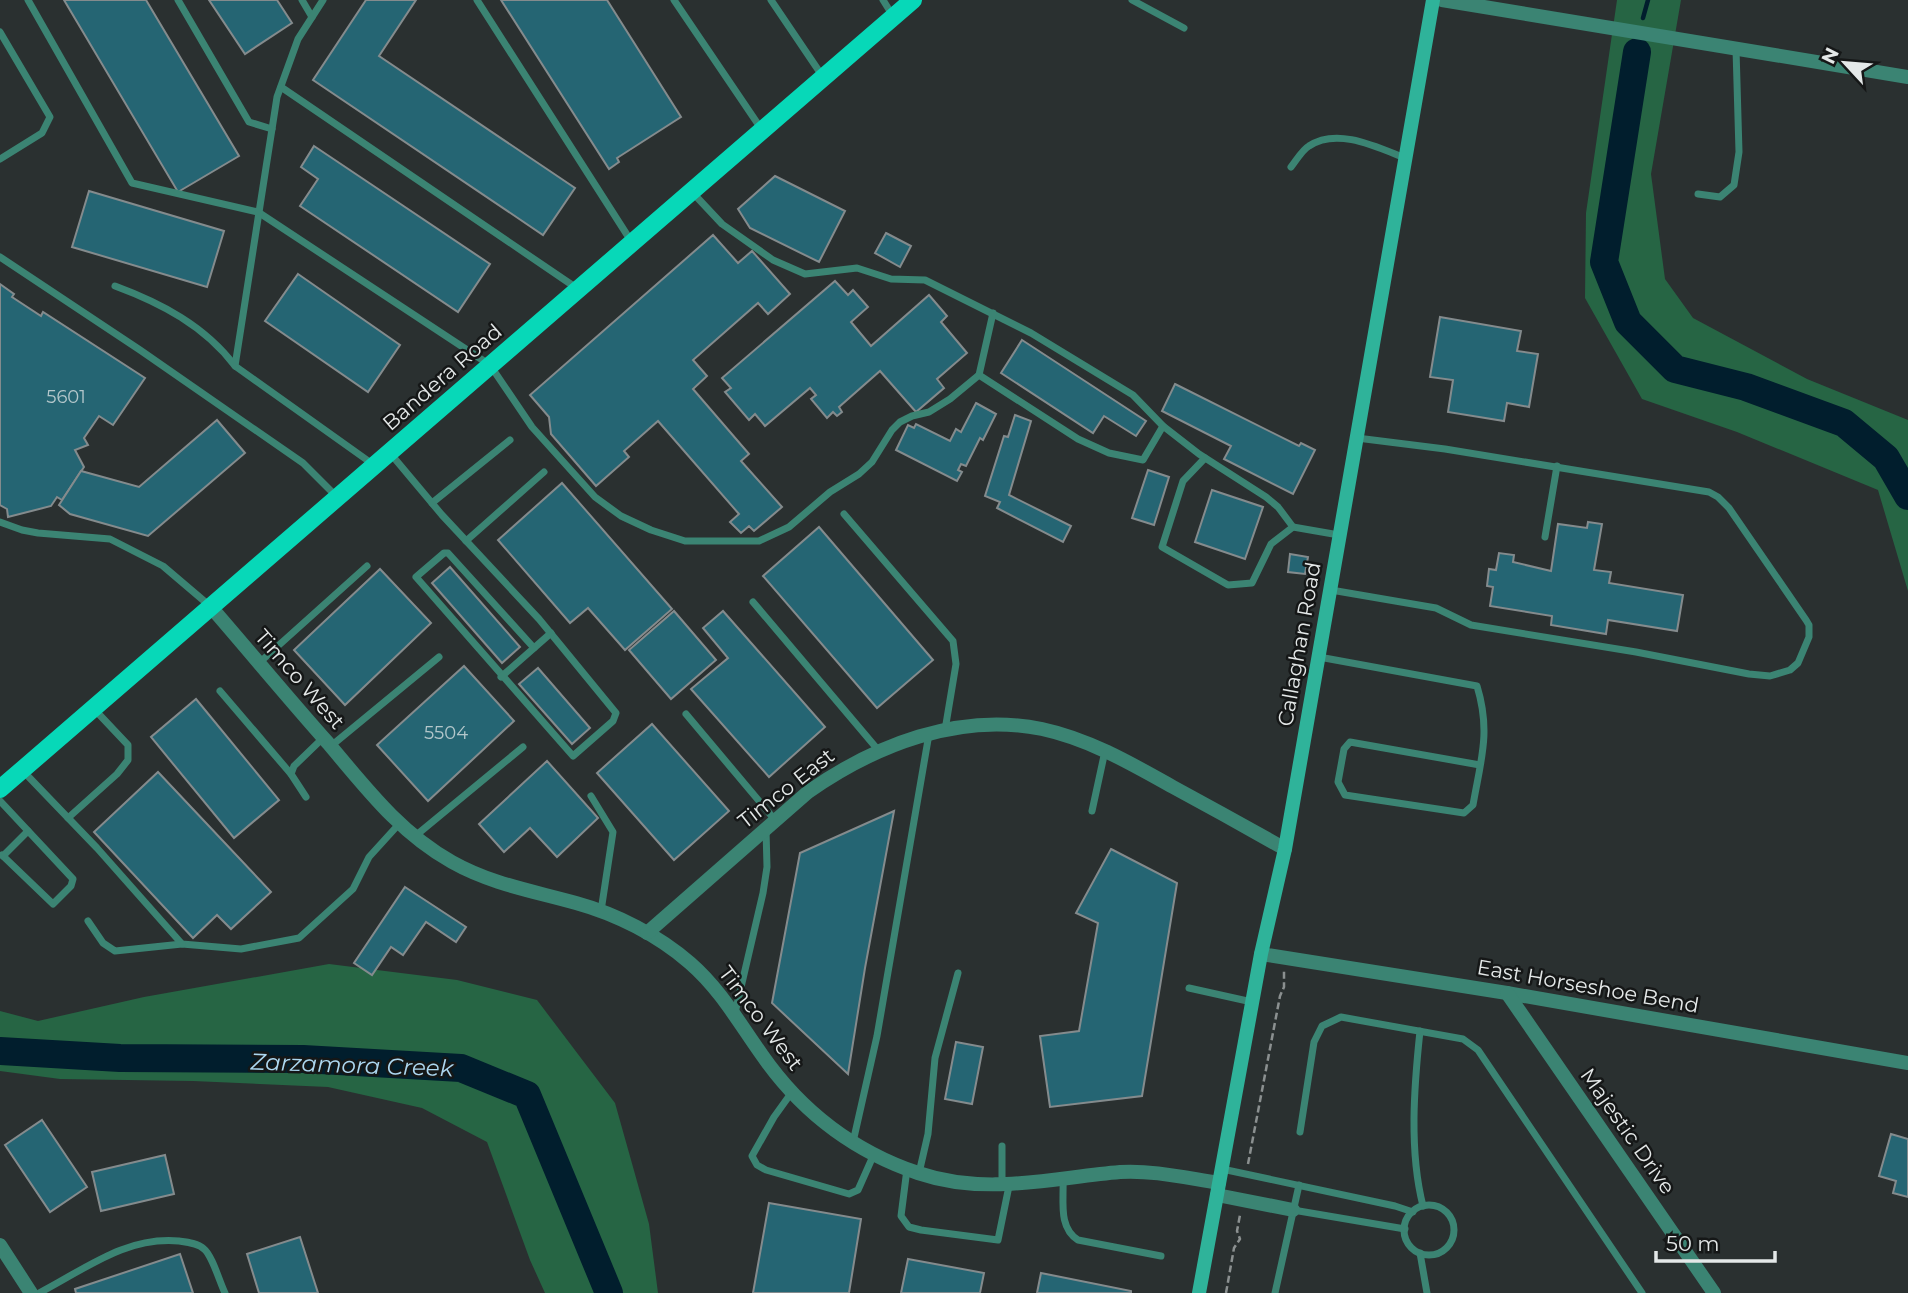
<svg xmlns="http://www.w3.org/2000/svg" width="1908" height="1293" viewBox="0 0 1908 1293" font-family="Montserrat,sans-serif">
<rect width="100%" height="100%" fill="#2a3030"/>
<g fill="#266544">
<path d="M1617 0H1681L1651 174 1665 279 1693 318 1807 379 1908 420V591L1878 490 1737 432 1642 399 1585 298 1586 213Z"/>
<path d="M329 964 457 980 537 1000 615 1103 649 1224 658 1293H545L530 1260 487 1142 422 1108 328 1087 193 1081 60 1079 0 1071V1011L38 1021 144 997Z"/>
</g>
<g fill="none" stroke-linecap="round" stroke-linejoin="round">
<path stroke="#011e2d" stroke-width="4.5" d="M1643 18 1648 0"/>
<g stroke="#011e2d" stroke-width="28">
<path d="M1637 52 1604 262 1628 322 1675 369 1746 387 1844 423 1886 458 1908 496"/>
<path d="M0 1051 120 1058 303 1059 461 1068 527 1095 609 1293"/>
</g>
</g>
<g fill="#256573" stroke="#848b8d" stroke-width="2">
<path d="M64 0H146L239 156 178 192Z"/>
<path d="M209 0H277L292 23 245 54Z"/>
<path d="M366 0H416L379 56 575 188 543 235 313 80Z"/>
<path d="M501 0H607L681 117 617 158 619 162 609 169Z"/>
<path d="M314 146 490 264 458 312 300 206 318 179 301 167Z"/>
<path d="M775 176 845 211 819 262 750 228 738 209Z"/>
<path d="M89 191 224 231 207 287 72 247Z"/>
<path d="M886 233 911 246 900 267 875 253Z"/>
<path d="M713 235 738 263 752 251 790 294 768 314 758 303 693 360 707 376 693 389 749 454 741 461 782 507 754 531 749 526 741 533 730 522 739 514 658 421 624 451 629 457 596 486 551 434 549 417 530 395Z"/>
<path d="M298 274 400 345 368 392 265 321Z"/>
<path d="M835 281 848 295 853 290 868 307 851 322 871 346 929 295 947 316 941 322 967 353 937 379 944 388 916 412 880 371 839 407 842 412 837 416 833 412 827 418 811 399 816 395 810 388 765 426 755 414 749 420 725 392 731 388 722 378Z"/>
<path d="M0 284 14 294 12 297 41 316 43 312 145 378 113 425 99 416 84 438 88 445 75 450 84 467 62 500 57 497 51 506 8 517 7 509 0 505Z"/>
<path d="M1440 317 1521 331 1517 351 1538 354 1529 407 1507 403 1504 421 1448 412 1453 380 1430 377Z"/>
<path d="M1022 340 1146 421 1136 436 1104 416 1093 433 1001 373Z"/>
<path d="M1175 384 1299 446 1301 443 1315 450 1293 494 1224 459 1231 446 1162 411Z"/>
<path d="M976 403 996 414 983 440 980 438 966 466 961 464 958 470 962 472 957 481 896 450 908 425 914 428 916 424 950 441 956 429 961 432Z"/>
<path d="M1015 415 1031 421 1009 495 1071 526 1063 542 997 508 1000 502 985 496 1004 436 1008 437Z"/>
<path d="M217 420 245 453 148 536 70 514 59 505 81 471 139 487Z"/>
<path d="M1148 470 1169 477 1154 525 1132 518Z"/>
<path d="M562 483 672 609 625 650 588 608 570 623 498 540Z"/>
<path d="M1212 490 1263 507 1245 559 1195 542Z"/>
<path d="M1588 522 1602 524 1594 570 1611 572 1609 583 1683 595 1677 631 1608 620 1606 634 1551 625 1552 616 1490 606 1493 587 1487 586 1489 569 1496 570 1499 553 1514 555 1513 562 1551 571 1558 524 1587 528Z"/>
<path d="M819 527 933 660 877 708 763 576Z"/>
<path d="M1290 554 1308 557 1305 574 1288 572Z"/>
<path d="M450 567 520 647 502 663 432 583Z"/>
<path d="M380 569 431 623 345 705 294 650Z"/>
<path d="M674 611 716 660 671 699 629 650Z"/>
<path d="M723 611 825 727 769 777 691 689 728 658 703 628Z"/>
<path d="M464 666 514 721 428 801 377 745Z"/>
<path d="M538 668 590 728 572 744 519 684Z"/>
<path d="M196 699 279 800 234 838 151 737Z"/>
<path d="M652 724 729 811 674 860 597 773Z"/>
<path d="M547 761 598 818 557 857 530 828 504 852 479 824Z"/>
<path d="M158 772 271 892 231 929 217 915 193 938 94 832Z"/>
<path d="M894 811 865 968 848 1074 772 1003 800 853Z"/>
<path d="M1111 849 1177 883 1142 1096 1050 1107 1040 1036 1079 1031 1098 923 1076 913Z"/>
<path d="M405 887 466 927 456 942 426 922 403 955 391 947 372 975 354 963Z"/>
<path d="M956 1042 983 1047 972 1104 945 1099Z"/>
<path d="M42 1120 87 1187 50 1212 5 1145Z"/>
<path d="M1891 1134 1908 1139V1197L1893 1193 1896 1181 1879 1176Z"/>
<path d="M165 1155 174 1194 101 1211 92 1172Z"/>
<path d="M769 1203 861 1219 849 1293H753Z"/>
<path d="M300 1237 318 1293H259L247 1254Z"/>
<path d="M180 1254 193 1293H76L75 1289Z"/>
<path d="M908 1259 984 1273 980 1293H901Z"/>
<path d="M1041 1273 1131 1291V1293H1037Z"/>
</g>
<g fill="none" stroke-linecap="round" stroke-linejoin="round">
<g stroke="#8b9090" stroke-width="2.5" stroke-dasharray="7 3.5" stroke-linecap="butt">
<path d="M1248 1164 1280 996 1284 987V971"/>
<path d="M1226 1293 1234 1248 1240 1239 1237 1231 1240 1215"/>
</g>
<g stroke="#3b8473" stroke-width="7">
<path d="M28 0 132 183 258 212 490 365 532 427 595 497 621 516 651 530 685 541H759L789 527 830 492 859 474 872 462 892 430 900 422 912 416 929 412 950 399 979 375"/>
<path d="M178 0 249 122 272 129"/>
<path d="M302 0 312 17"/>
<path d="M323 0 298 39 277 97 235 366 374 465"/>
<path d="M477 0 631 241"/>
<path d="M674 0 762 130"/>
<path d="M771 0 823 77"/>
<path d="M883 0 893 16"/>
<path d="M1132 0 1184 28"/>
<path d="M0 32 50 117 42 133 0 159"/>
<path d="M281 87 578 289"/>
<path d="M1291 167C1296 161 1302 150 1309 146 1337 127 1377 147 1405 158"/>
<path d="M692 192 722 224 773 260 805 274 857 268 891 279 925 280 1031 333 1133 395 1163 426 1199 454 1266 497 1278 507 1293 527 1339 535"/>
<path d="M1698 194 1720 197 1734 185 1739 152 1736 49"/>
<path d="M0 257 140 350 303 463 337 497"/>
<path d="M115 286C161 303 205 326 235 366"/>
<path d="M993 313 979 375 1078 439 1109 453 1143 460 1163 426"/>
<path d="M390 453 442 515 539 619 616 713 613 721 573 756 416 577 444 553H448L534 648"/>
<path d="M1205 458 1183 481 1162 547 1228 585 1252 583 1271 544 1293 527"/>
<path d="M432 503 510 440"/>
<path d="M844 514 953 641 956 664 945 730"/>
<path d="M0 522 22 530 38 533 110 539 163 566 210 606"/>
<path d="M1545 537 1557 466"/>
<path d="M466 541 544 472"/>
<path d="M1331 590 1436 608 1471 625 1636 652 1749 674 1770 676 1790 670 1798 663 1809 637V625L1806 620 1729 508 1718 497 1709 492 1445 449 1357 438"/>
<path d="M753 602 879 751"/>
<path d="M1319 657 1477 686C1491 732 1481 759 1473 805L1464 813 1345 795 1338 782 1344 749 1350 742 1480 765"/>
<path d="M259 663 367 566"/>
<path d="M501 677 551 633"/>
<path d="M220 691 291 774"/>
<path d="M686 714 775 820"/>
<path d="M331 746 439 657"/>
<path d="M23 771 97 848 182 944 241 949 299 938 353 889 369 857 399 824"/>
<path d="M591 796 613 832 601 911"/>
<path d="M306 797 291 774 294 766 323 738"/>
<path d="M0 801 73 879 71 886 53 904 3 856"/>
<path d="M1092 811 1105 751"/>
<path d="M68 818 117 774 128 760V745L95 710"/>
<path d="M414 837 523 747"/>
<path d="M2 855 3 856 28 831"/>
<path d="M88 921 103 943 115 951 182 944"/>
<path d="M1189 988 1252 1002"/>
<path d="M735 1013 763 893 767 867 766 830"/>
<path d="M1420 1031C1414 1087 1409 1151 1423 1206"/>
<path d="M792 1092 774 1117 752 1156 757 1165 766 1170 849 1194 858 1190 874 1154"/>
<path d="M1300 1132 1314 1042 1322 1026 1341 1017 1463 1039 1478 1050 1642 1293"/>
<path d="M853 1142 877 1036 929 734"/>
<path d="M907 1169 901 1216 909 1227 921 1230 998 1240 1009 1186"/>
<path d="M1222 1169 1395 1206 1413 1212"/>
<path d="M919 1173 928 1134 935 1058 958 973"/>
<path d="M1063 1180C1064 1201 1058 1227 1078 1240L1161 1256"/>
<path d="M1002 1185V1146"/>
<circle cx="1429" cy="1230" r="25"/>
<path d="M1293 1210 1405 1229"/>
<path d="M1420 1253 1427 1293"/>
<path d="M39 1293C84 1270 125 1236 179 1241 187 1242 198 1243 204 1249 212 1255 220 1283 225 1293"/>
<path d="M1275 1293 1299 1185"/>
</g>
<g stroke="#3b8473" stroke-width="14">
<path d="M1442 0 1908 77"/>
<path d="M211 607C250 652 288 698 328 743 366 788 400 833 452 862 491 884 533 891 576 903 616 914 658 935 690 963 721 990 739 1023 762 1055 801 1111 853 1151 918 1173 986 1196 1051 1178 1120 1172 1153 1170 1186 1178 1219 1183"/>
<path d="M647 933 808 792C875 745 959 712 1042 729 1089 739 1132 764 1173 787 1210 807 1248 828 1285 849"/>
<path d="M1261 954 1507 993 1908 1063"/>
<path d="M1507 993 1714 1293"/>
<path d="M1217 1195 1293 1210"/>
<path d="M0 1245 31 1293"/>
</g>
<path stroke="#2fb39a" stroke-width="14" d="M1199 1293 1261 954 1285 849 1433 0"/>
<path stroke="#07d8b8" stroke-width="18" d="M0 789 913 0"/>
</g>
<g text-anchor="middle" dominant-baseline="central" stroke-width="5" stroke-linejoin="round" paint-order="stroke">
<g font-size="18" fill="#b4c7cb">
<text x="66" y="397">5601</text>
<text x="446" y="733">5504</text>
</g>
<g font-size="21" fill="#e4e8e8" stroke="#151717">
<text transform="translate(442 377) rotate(-41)">Bandera Road</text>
<text transform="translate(1299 644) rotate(-80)">Callaghan Road</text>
<text transform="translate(300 679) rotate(49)">Timco West</text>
<text transform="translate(786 788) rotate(-38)">Timco East</text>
<text transform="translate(1588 986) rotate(10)">East Horseshoe Bend</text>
<text transform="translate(761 1018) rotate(53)">Timco West</text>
<text transform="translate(1628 1131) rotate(55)">Majestic Drive</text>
</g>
<g font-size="23" font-style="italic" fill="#acd7f0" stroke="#151717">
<text transform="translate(352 1065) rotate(2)">Zarzamora Creek</text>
</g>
</g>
<g transform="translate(1845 63) rotate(296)" stroke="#151717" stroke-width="5" paint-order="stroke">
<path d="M0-5L12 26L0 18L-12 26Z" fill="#e4e8e8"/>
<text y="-10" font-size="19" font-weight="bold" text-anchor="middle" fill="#e4e8e8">N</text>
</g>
<path d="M1656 1251v10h119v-10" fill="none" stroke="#e4e8e8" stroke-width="3.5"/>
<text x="1666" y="1251" font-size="21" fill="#e4e8e8" stroke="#151717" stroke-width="5" paint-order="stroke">50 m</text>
</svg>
